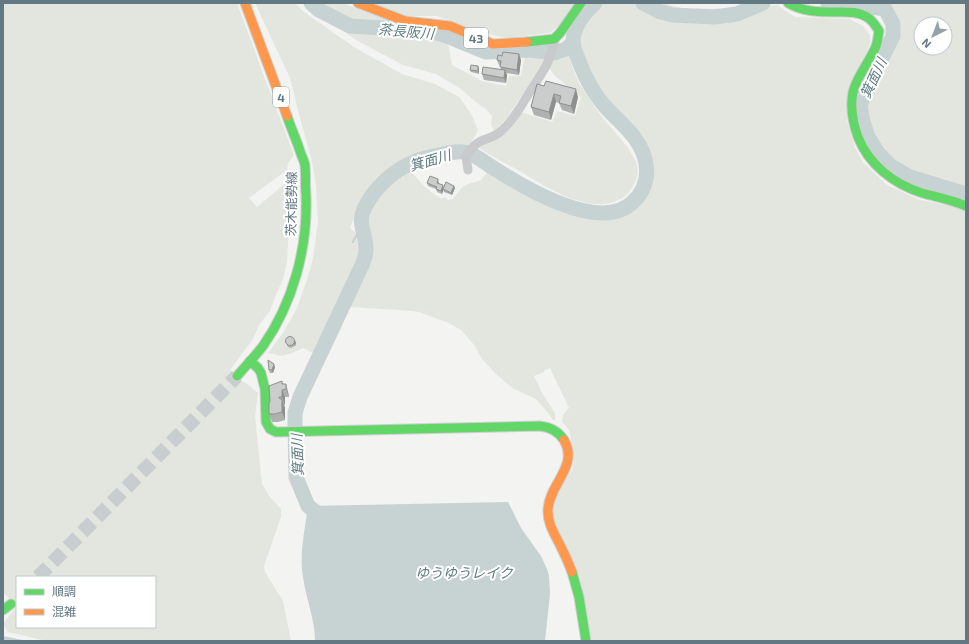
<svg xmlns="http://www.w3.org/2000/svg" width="969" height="644" viewBox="0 0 969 644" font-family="'Exo 2','Noto Sans JP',sans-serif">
<rect width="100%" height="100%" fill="#f3f3f1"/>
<g fill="#e3e6df" fill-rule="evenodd">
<path d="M3 3H237L252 43 262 71 294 155 288 163 287 170 249 198 257 207 294 176V193L288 243 287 262 283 279 275 297 270 311 259 325 253 339 230 370 241 381 246 383 258 393 255 416 262 484 270 497 281 509V517L264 566 265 572 283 601 291 641H47L8 632 3 624 16 607 5 594 3 596ZM17 577H155V627H17Z"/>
<path d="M255 3H295L304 12 354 47 402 74 435 84 459 97 472 115 478 131 467 149C432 146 408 155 382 179 376 184 371 188 367 194 360 204 355 216 350 228L356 233 352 242 354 243 359 236 361 248 359 259 355 270 329 324H327L313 353 303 348 292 353 282 356 268 353 283 333 296 310 298 305 306 283 313 259 318 222 316 185 312 161 301 122 290 78Z"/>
<path d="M306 3H343L365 12 446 31 452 65 482 81 506 86 509 76H521L525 55 493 56 492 48 540 46 550 48 544 63 506 119 494 131 491 124 492 116 486 109 477 103 461 89 436 74 403 65 356 40Z"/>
<path d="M366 3H575C568 13 559 28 549 33L505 38 473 30 437 16H407Z"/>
<path d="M588 3H663L682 8 722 9 777 5 795 17 850 19 863 26 870 35V43L847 120 855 148 863 162 887 185 920 200 956 207 966 211V641H590L555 527 552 511 558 492 573 468 574 459 569 430 566 426 562 422 563 415 569 408 550 368 545 370 544 372 534 376 542 393 555 413V420H553L549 414 536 399 514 389 496 374 482 359 475 346 461 330 449 323 419 312 400 310 349 307 368 265 371 255V240L368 221 369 212 381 193 393 180 402 174 410 170C420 182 427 191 442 199L444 197 448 200 453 199C458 192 462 185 471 183 474 182 477 182 481 180L495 163C527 182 602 235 634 195 642 186 645 172 641 161 637 150 626 140 619 131 600 107 585 86 574 57 572 53 569 47 568 43 567 31 580 12 588 3Z"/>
<path d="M886 3H966V189L912 172 894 162 881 150 871 130 866 104 899 37V23L888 3ZM921 24H945V48H921Z"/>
<path d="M566 45C569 56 574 73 579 83 586 92 592 104 599 113 609 127 630 146 636 162 640 173 636 183 629 192 625 197 619 200 613 202 583 212 543 185 518 170 505 163 491 156 478 147L521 112 552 122 557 111 575 116 581 97 555 76 548 66 555 49Z"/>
</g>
<g fill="#c7d2d3">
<path d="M508 502 521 528 541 556 547 569 549 576 550 594 545 641H315C315 619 306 599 303 577 299 554 305 530 308 506Z"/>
<path d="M3 636 28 641H3Z"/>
</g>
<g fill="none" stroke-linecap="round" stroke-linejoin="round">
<path stroke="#c7d2d3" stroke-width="2.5" d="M353 242 361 227"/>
<g stroke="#c7d2d3" stroke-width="15">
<path d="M311 3 319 10 350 26 400 29 437 33 452 38 486 52 530 50 554 53 566 49 573 43"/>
<path d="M643 3 658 11 672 15 714 17 737 14 763 3"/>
<path d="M828 3 858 5 885 9 893 24V36L868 86 860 105 863 122 868 137 878 153 891 166 910 177 966 194"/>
<path d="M324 518 308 506 296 477 295 422V413L300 397 363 263C364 259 366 255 366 251 367 233 356 225 365 207 375 187 395 169 416 161 423 158 431 157 439 155 448 153 460 150 469 153 477 156 485 163 492 167 523 187 600 234 633 202 653 183 649 157 634 137 625 125 612 115 603 104 593 92 586 79 580 64 578 57 573 49 573 41 573 27 585 12 595 3"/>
</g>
<path stroke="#c8ced0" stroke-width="14" stroke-dasharray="14 7" stroke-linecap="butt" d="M38 577 237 376"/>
<defs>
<g id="fast">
<path d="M788 3C803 12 819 12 836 12 846 12 858 11 867 17 872 20 876 26 879 31 878 36 878 41 876 46 870 62 857 75 853 92 850 107 853 123 858 137 869 165 894 184 922 193 937 197 952 200 966 206"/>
<path d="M527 42 554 39 560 33 581 3"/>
<path d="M250 361 258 368 261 373 265 389 266 422 270 429 276 432 540 426C550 427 558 431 564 440"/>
<path d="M237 376C246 366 255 356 263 346 293 303 308 248 306 195 305 185 306 175 305 165 304 160 301 155 300 151 296 139 291 128 287 116"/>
<path d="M572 572 579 597 586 641"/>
<path d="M3 610 11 604"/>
</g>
<g id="slow">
<path d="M245 3 287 116"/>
<path d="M358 3 405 21 450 26 493 44 527 42"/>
<path d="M564 440C579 466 550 483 548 509 547 524 556 536 562 549 566 557 569 564 572 572"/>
</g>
</defs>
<use href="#fast" stroke="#ced0d0" stroke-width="11"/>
<use href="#slow" stroke="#ced0d0" stroke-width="11"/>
<path stroke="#c8cacb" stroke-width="9" d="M468 170 466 156C470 151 474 144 481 141 488 138 494 137 500 132 511 123 519 110 526 98 533 86 541 76 547 64 551 55 553 46 556 38"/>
<use href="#fast" stroke="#63d668" stroke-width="9"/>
<use href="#slow" stroke="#ff974d" stroke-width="9"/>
</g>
<g fill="#afb0b0">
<path d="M497 60H521L519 75 506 73 507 75 506 83 484 80 482 74 501 70V66L499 65Z"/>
<path d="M478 66 479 69V74L471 72 470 70Z"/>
<path d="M537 84 578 97 574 114 562 110 559 103 556 102 551 120 534 115 531 107Z"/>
<path d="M438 179 439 182V184L444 187 454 186 455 188 452 195 444 192 443 190 442 194 437 192 436 189 428 186 427 183Z"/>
<path d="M285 341 296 343 295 346 291 348 288 347Z"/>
<path d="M275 367 273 373H270L269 370Z"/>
<path d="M282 381 283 384 288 392 289 397H285V405H284L285 408V420L278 422H272L269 414 270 402Z"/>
</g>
<g fill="#8e9090">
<path d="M519 54 521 60 519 75 517 70Z"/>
<path d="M478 66 479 69V74L478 71Z"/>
<path d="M505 70 507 75 506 83 504 78Z"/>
<path d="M576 89 578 97 574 114 571 106Z"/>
<path d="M554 94 556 102 551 120 549 112Z"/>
<path d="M443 185 444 188 442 194 441 191Z"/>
<path d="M454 186 455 188 452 195 451 193Z"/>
<path d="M295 340 296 343 295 346 294 344Z"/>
<path d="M274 364 275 367 273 373 272 370Z"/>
<path d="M286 384 288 392 289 397 286 389Z"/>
<path d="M282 390 285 397V405L282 397Z"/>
<path d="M282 400 285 408V420L282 412Z"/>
</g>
<g fill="#cbcdcd" stroke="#8e9090">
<path d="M503 52 519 54 517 70 500 67 501 61 497 60 498 55 502 56Z"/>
<path d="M471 65 478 66V71L470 70Z"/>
<path d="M483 67 505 70 504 78 482 74Z"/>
<path d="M546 81 576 89 571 106 559 103 561 96 554 94 549 112 531 107 537 84 544 86Z"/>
<path d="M430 176 438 179 437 183 443 185 441 191 436 189 437 187 427 183Z"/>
<path d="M446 182 454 186 451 193 443 189Z"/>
<circle cx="290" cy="341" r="4.5"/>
<path d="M268 360 274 364 272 370H269Z"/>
<path d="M282 381V384H286V389L282 390V397H279V398L281 399 282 400V412L275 414H269V402H270L269 386Z"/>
</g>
<g text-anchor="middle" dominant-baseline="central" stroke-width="4" stroke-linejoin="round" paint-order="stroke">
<g fill="#fff" stroke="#91a0a8" stroke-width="1">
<rect x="464" y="28" width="24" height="20" rx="3"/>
<rect x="273" y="87" width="16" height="20" rx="3"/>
</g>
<g font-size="12" font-weight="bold" fill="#627882">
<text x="476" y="38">43</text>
<text x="281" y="97">4</text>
</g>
<g font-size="13" fill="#627882" stroke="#fff">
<text transform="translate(291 204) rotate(-89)">茨木能勢線</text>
</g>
<g font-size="14" font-style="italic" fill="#5e7b80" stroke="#fff">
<text transform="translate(406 31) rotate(5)">茶長阪川</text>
<text transform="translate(873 78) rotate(-65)">箕面川</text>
<text transform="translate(430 160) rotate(-16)">箕面川</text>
<text transform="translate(297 455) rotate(-92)">箕面川</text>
<text x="464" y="572">ゆうゆうレイク</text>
</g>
</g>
<rect width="969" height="644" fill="none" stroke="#627882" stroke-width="8"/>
<rect x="16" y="576" width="140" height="52" fill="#ffffff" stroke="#c0c9cd"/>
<rect x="24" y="589" width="20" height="6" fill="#63d668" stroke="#c0c9cd"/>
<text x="52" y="596" font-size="12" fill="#627882">順調</text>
<rect x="24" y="609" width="20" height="6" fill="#ff974d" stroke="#c0c9cd"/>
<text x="52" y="616" font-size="12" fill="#627882">混雑</text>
<g transform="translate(933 36) rotate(222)"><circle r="19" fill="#ffffff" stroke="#c0c9cd"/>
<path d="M0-3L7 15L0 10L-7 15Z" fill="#95a3a9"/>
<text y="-6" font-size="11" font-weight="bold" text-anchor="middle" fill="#627882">N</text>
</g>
</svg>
